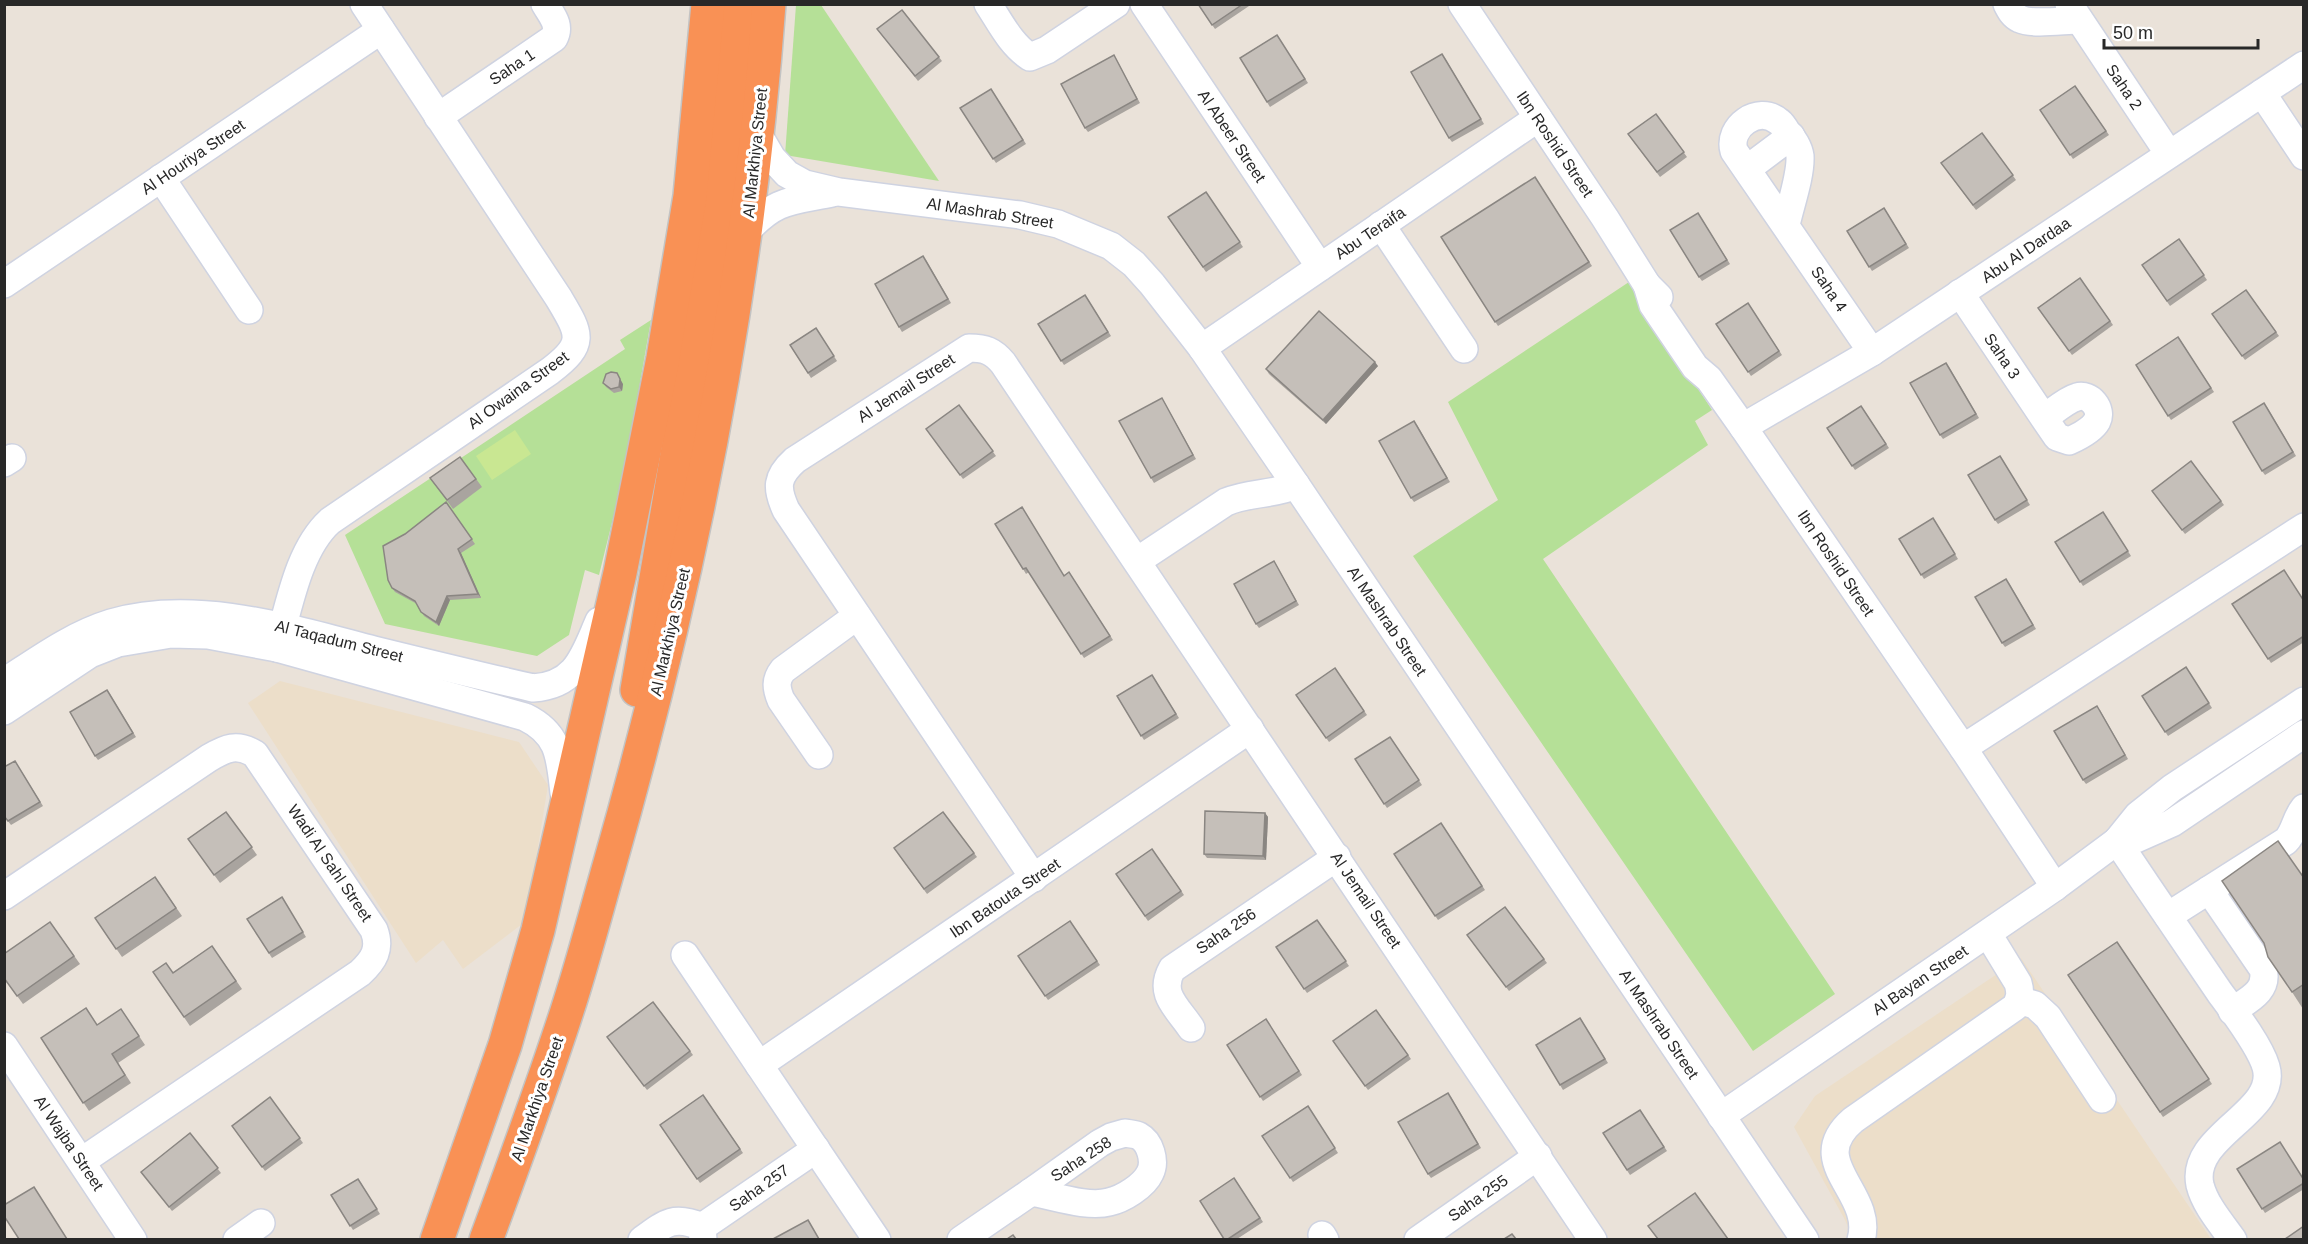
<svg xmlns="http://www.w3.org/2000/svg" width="2308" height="1244" viewBox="0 0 2308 1244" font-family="Helvetica,sans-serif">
<rect width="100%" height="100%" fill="#eae2d9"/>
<g fill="#ecdec9">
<path d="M280 681 519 742 548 785 526 921 463 969 443 940 416 963 248 703Z"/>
<path d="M2021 958 2211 1239H1853L1845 1220 1794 1127 1815 1096Z"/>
</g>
<g fill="#b5e097">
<path d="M796 5H821L939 181 785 155Z"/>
<path d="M1629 282 1712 410 1695 421 1708 445 1543 559 1835 994 1753 1051 1413 556 1498 500 1448 402Z"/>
<path d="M651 320 624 474 599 575 585 570 569 635 537 656 385 624 345 535 625 349 620 340Z"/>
</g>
<path fill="#c9e792" d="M515 430 531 454 492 480 476 456Z"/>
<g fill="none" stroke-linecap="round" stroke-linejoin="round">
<defs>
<g id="minor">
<path d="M988 4C1000 22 1011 45 1030 57L1047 50 1116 4"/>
<path d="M1144 4 1320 267"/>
<path d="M1462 4 1605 218 1647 285 1659 297"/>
<path d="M2007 4C2010 10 2013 16 2020 19 2033 25 2064 20 2079 20"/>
<path d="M2069 4 2169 154"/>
<path d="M2262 93 2304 156"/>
<path d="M438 117 554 38C561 25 552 16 545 4"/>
<path d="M758 134 772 158 787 174 805 184 839 192 1020 215 1058 224 1111 246 1134 264 1152 284 1202 348 1296 485 1805 1240"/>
<path d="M1747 169 1791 136"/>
<path d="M161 178 249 310"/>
<path d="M1381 225 1464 349"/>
<path d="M1786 225C1790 206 1801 176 1800 156 1799 148 1793 138 1787 132 1784 128 1782 123 1778 121 1758 105 1727 127 1734 151L1872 352"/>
<path d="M746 232C775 199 792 201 832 193"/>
<path d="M4 284 381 30"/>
<path d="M1647 285 1653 305 1695 367 1709 379 1743 427 1963 748 2055 887"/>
<path d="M1960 293 2044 418 2057 437 2069 441C2078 437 2092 430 2097 421 2103 409 2090 393 2077 397 2066 400 2053 412 2044 418"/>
<path d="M1202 348 1538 118"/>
<path d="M1743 427 1872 352 2304 65"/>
<path d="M4 463 12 458"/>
<path d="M1137 561 1226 502C1249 492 1274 495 1296 485"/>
<path d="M277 648C289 607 298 550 330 521L550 371C587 343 580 334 558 297L364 4"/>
<path d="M4 682C38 660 72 635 111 623 195 598 293 629 374 650 427 663 480 676 533 688 577 685 584 655 599 621"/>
<path d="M4 711 90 654 118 643 171 634 208 635 277 648 525 717C560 734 560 758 564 793"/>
<path d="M1963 748 2304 527"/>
<path d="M819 755 781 700C776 688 775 680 783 670L857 616"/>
<path d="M2117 841C2151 892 2186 943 2220 993 2234 1012 2260 1046 2266 1067 2279 1113 2189 1135 2200 1185 2205 1205 2221 1223 2233 1240"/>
<path d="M2117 841 2136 839 2172 823 2304 734"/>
<path d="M1034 878 786 510C776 488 776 477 795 460L969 348C985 348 993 351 1003 363L1593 1240"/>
<path d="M2209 890 2263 969C2269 991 2248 1000 2232 1011"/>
<path d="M4 896 209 758C226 748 237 743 255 754L374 930C381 949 374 960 360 973L82 1161"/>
<path d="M2168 916 2286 841C2295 832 2295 819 2304 808"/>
<path d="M685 955 877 1240"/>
<path d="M2019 1000 2035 1005 2048 1017 2102 1099"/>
<path d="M1191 1028C1177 1007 1158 994 1172 969L1337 857"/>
<path d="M4 1046 133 1240"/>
<path d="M759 1065 1250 729"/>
<path d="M1721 1116 2055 887 2117 841 2138 815 2172 788 2304 701"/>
<path d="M1125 1133C1130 1134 1135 1134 1139 1136 1150 1142 1156 1161 1150 1173 1144 1186 1123 1199 1109 1202 1088 1208 1054 1196 1031 1192L1100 1143 1111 1137Z"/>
<path d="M702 1227 816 1149"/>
<path d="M1322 1235 1325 1240"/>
<path d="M237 1240 261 1223"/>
<path d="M642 1240C665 1223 674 1215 702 1227L703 1240"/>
<path d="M961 1240 1031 1192"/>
<path d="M1418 1240 1538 1156"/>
<path d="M1861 1240C1875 1192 1803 1163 1853 1120L2015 1007C2020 999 2021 993 2018 983L1988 934"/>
</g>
<g id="highway">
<path d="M637 690 716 225 740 4"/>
<path d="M437 1240 505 1045 538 930 620 573 663 358 690 196 708 4"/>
<path d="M486 1240C514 1164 542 1088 567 1011 583 962 596 912 610 863 690 583 748 295 769 4"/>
</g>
</defs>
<use href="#minor" stroke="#cfd3e1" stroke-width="30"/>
<use href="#highway" stroke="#c3c3c3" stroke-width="36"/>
<use href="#minor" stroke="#fff" stroke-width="27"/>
<use href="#highway" stroke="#f99155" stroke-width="33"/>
</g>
<g fill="#a9a49f">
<path d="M1198 4H1252L1215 29Z"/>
<path d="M902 10 942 61 918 81 877 29Z"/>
<path d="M1277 35 1308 83 1270 107 1240 58Z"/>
<path d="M1114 55 1140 103 1088 132 1085 128Z"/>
<path d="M1445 58 1484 124 1452 142 1449 138Z"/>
<path d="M2075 86 2109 135 2073 159 2040 110Z"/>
<path d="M991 89 1026 144 996 163 960 108Z"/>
<path d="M1656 114 1687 157 1660 177 1628 134Z"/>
<path d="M1982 133 2016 180 1976 210 1941 163Z"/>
<path d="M1535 177 1592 266 1498 326 1441 237Z"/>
<path d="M1206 192 1243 247 1206 272 1168 217Z"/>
<path d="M1884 208 1909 248 1872 271 1847 231Z"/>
<path d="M1698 213 1730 264 1702 281 1699 277Z"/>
<path d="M2179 239 2207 280 2170 306 2142 265Z"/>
<path d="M926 260 951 303 902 332 899 327Z"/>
<path d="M2080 278 2113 325 2072 355 2038 308Z"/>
<path d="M2246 290 2279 336 2245 360 2212 314Z"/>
<path d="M1085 295 1111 336 1064 365 1038 324Z"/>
<path d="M1748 303 1782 355 1751 376 1716 324Z"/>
<path d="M816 328 837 361 811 378 790 345Z"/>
<path d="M2178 337 2214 392 2171 420 2136 365Z"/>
<path d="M1378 366 1326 424 1269 374 1266 369Z"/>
<path d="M1949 367 1979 418 1943 439 1940 435Z"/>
<path d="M603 383 623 384 622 391 614 393 606 387Z"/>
<path d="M1162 398 1196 459 1154 483 1151 478Z"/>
<path d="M959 405 996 456 963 479 926 429Z"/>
<path d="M1861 406 1889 448 1855 470 1827 428Z"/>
<path d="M2267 407 2296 456 2265 475 2262 471Z"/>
<path d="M1417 425 1450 482 1414 502 1411 498Z"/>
<path d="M2000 456 2030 505 1998 524 1995 520Z"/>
<path d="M460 457 482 487 453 509 430 478Z"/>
<path d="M2191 461 2224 505 2185 534 2152 491Z"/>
<path d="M446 502 475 544 461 553 481 598 450 600 439 626 424 616 417 604 395 592 392 588 405 534Z"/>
<path d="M2103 512 2131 556 2083 586 2055 542Z"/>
<path d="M1933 518 1958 559 1924 579 1899 539Z"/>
<path d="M995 524 1064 575 1069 572 1113 640 1084 658 1029 572 1026 574 1023 569Z"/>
<path d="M1274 561 1299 605 1259 628 1256 624Z"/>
<path d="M2009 583 2036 629 2005 647 2002 643Z"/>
<path d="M2304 601V642L2271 663 2232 604Z"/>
<path d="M2186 667 2212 708 2168 736 2142 696Z"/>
<path d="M1335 668 1367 715 1329 742 1296 695Z"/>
<path d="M1152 675 1179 718 1144 740 1117 696Z"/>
<path d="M110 694 136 737 98 760 95 756Z"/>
<path d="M2100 710 2128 759 2086 784 2083 780Z"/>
<path d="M1390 737 1422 785 1387 808 1355 759Z"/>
<path d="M15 761 43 806 11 825 4 816Z"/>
<path d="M226 812 257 855 220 883 188 839Z"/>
<path d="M943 812 977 857 927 894 894 848Z"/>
<path d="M1265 813 1268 817 1266 860 1207 858 1204 854Z"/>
<path d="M1441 823 1485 890 1438 920 1394 854Z"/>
<path d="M1152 849 1184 895 1148 921 1116 874Z"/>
<path d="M155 877 182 916 122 957 95 918Z"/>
<path d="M2304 878 2303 1009 2292 992Z"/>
<path d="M282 897 306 937 272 958 247 919Z"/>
<path d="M1505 907 1547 963 1509 991 1467 935Z"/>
<path d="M1317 920 1349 966 1307 993 1276 947Z"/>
<path d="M1070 921 1100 965 1048 1000 1018 956Z"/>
<path d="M50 922 80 964 23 1004 4 978Z"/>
<path d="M2117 942 2212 1084 2163 1117 2068 975Z"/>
<path d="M212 946 242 989 190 1026 153 972H173Z"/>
<path d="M653 1002 693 1055 647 1090 607 1037Z"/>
<path d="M121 1009 145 1045 118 1063 131 1083 89 1111 41 1038 98 1025Z"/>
<path d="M1376 1010 1411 1059 1368 1090 1333 1041Z"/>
<path d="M1580 1018 1608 1063 1563 1090 1560 1085Z"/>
<path d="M1266 1019 1302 1075 1263 1101 1227 1045Z"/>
<path d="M703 1095 743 1153 700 1183 660 1125Z"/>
<path d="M270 1097 303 1143 265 1171 232 1126Z"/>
<path d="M1451 1097 1481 1148 1431 1178 1428 1174Z"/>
<path d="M1308 1106 1338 1153 1293 1182 1262 1136Z"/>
<path d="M1640 1110 1667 1151 1630 1175 1603 1133Z"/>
<path d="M190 1133 221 1173 172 1211 141 1172Z"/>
<path d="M2237 1169 2304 1180V1189L2265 1213Z"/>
<path d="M1234 1178 1263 1222 1237 1239H1224Z"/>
<path d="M358 1179 380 1214 353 1230 331 1195Z"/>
</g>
<g fill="#8a8682">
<path d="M1375 362 1378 366 1326 424 1323 420Z"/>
<path d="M617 373 623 384 622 391 619 387Z"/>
<path d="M458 549 461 553 481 598 478 594Z"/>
<path d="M447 596 450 600 439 626 436 622Z"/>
<path d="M1265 813 1268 817 1266 860 1263 856Z"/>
</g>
<g fill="#c5bfb9" stroke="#8a8682" stroke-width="1.5">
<path d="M1198 4H1243L1212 25Z"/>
<path d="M902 10 939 57 915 76 877 29Z"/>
<path d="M1277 35 1305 79 1267 102 1240 58Z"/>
<path d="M1442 54 1481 119 1449 138 1411 72Z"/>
<path d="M1114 55 1137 99 1085 128 1061 84Z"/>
<path d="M2075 86 2106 131 2070 155 2040 110Z"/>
<path d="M991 89 1023 140 993 159 960 108Z"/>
<path d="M1656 114 1684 152 1657 172 1628 134Z"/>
<path d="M1982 133 2013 175 1973 205 1941 163Z"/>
<path d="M1535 177 1589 262 1495 322 1441 237Z"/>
<path d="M1206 192 1240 242 1203 267 1168 217Z"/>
<path d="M1884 208 1906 244 1869 267 1847 231Z"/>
<path d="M1698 213 1727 260 1699 277 1670 230Z"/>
<path d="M2179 239 2204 275 2167 301 2142 265Z"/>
<path d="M923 256 948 299 899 327 875 284Z"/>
<path d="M2080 278 2110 321 2069 351 2038 308Z"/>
<path d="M2246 290 2276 332 2242 356 2212 314Z"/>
<path d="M1085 295 1108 332 1061 361 1038 324Z"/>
<path d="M1748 303 1779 351 1748 372 1716 324Z"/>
<path d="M1319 311 1375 362 1323 420 1266 369Z"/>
<path d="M816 328 834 356 808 373 790 345Z"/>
<path d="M2178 337 2211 388 2168 416 2136 365Z"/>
<path d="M1946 363 1976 414 1940 435 1910 383Z"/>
<path d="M611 372 617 373 620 379 619 387 611 389 603 383 606 374Z"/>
<path d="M1162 398 1193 455 1151 478 1119 421Z"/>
<path d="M2264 403 2293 452 2262 471 2233 422Z"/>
<path d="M959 405 993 451 960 475 926 429Z"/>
<path d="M1861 406 1886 444 1852 466 1827 428Z"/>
<path d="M1414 421 1447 478 1411 498 1379 441Z"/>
<path d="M2000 456 2027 500 1995 520 1968 475Z"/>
<path d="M460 457 476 479 447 500 430 478Z"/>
<path d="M2191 461 2221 501 2182 530 2152 491Z"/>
<path d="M446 502 472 539 458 549 478 594 447 596 436 622 421 612 415 601 392 588 388 580 383 546 405 534Z"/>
<path d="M1022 507 1064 576 1069 572 1110 636 1081 654 1026 568 1023 569 995 524Z"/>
<path d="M2103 512 2128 551 2080 582 2055 542Z"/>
<path d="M1933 518 1955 554 1921 575 1899 539Z"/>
<path d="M1274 561 1296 601 1256 624 1234 584Z"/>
<path d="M2284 570 2304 601V636L2268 659 2232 604Z"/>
<path d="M2006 579 2033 625 2002 643 1975 597Z"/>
<path d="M2186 667 2209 703 2165 732 2142 696Z"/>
<path d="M1335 668 1364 711 1326 738 1296 695Z"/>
<path d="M1152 675 1176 714 1141 736 1117 696Z"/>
<path d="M107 690 133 733 95 756 70 712Z"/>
<path d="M2097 706 2125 755 2083 780 2054 731Z"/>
<path d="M1390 737 1419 780 1384 804 1355 759Z"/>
<path d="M15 761 40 802 8 821 4 816V767Z"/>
<path d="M1205 811 1265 813 1263 856 1204 854Z"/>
<path d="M226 812 252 847 214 875 188 839Z"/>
<path d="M943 812 974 853 924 889 894 848Z"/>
<path d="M1441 823 1482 886 1435 916 1394 854Z"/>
<path d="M2278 841 2304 878V984L2292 992 2268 957 2264 943 2222 881Z"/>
<path d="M1152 849 1181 891 1145 916 1116 874Z"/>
<path d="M155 877 176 908 116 949 95 918Z"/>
<path d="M282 897 303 932 269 953 247 919Z"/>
<path d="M1505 907 1544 959 1506 987 1467 935Z"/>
<path d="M1317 920 1346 961 1304 989 1276 947Z"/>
<path d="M1070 921 1097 961 1045 996 1018 956Z"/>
<path d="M50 922 74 956 17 996 4 978V954Z"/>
<path d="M2117 942 2209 1079 2160 1112 2068 975Z"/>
<path d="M212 946 236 981 184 1017 153 972 166 963 173 973Z"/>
<path d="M653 1002 690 1051 644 1086 607 1037Z"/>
<path d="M86 1008 97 1025 121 1009 139 1036 112 1054 125 1075 83 1103 41 1038Z"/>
<path d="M1376 1010 1408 1055 1365 1086 1333 1041Z"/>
<path d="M1580 1018 1605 1059 1560 1085 1536 1045Z"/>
<path d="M1266 1019 1299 1071 1260 1097 1227 1045Z"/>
<path d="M1448 1093 1478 1144 1428 1174 1398 1122Z"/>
<path d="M703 1095 740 1149 697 1179 660 1125Z"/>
<path d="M270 1097 300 1138 262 1167 232 1126Z"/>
<path d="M1308 1106 1335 1148 1290 1178 1262 1136Z"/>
<path d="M1640 1110 1664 1147 1627 1170 1603 1133Z"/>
<path d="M190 1133 218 1168 169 1207 141 1172Z"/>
<path d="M2280 1142 2304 1180V1183L2262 1209 2237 1169Z"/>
<path d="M1234 1178 1260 1218 1228 1239H1224L1200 1201Z"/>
<path d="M358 1179 377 1209 350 1226 331 1195Z"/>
<path d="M34 1187 67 1239H19L4 1216V1205Z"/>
<path d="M1695 1193 1728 1239H1658L1648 1226Z"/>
<path d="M808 1220 819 1239H773Z"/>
<path d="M2304 1226V1239H2285Z"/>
<path d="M1512 1234 1516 1239H1504Z"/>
<path d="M1013 1235 1016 1239H1007Z"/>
</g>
<g text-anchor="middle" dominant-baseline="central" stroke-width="6" stroke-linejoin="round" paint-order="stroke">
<g font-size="16" fill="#282828" stroke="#fff">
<text transform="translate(512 67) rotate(-34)">Saha 1</text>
<text transform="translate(2124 87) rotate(56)">Saha 2</text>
<text transform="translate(1232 136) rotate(56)">Al Abeer Street</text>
<text transform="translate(1555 144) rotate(56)">Ibn Roshid Street</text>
<text transform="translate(755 153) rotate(-84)">Al Markhiya Street</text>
<text transform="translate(193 157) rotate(-34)">Al Houriya Street</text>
<text transform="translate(990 213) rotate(9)">Al Mashrab Street</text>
<text transform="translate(1370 233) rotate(-34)">Abu Teraifa</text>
<text transform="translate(2026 250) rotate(-34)">Abu Al Dardaa</text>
<text transform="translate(1829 289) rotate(56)">Saha 4</text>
<text transform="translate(2002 356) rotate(56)">Saha 3</text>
<text transform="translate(906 388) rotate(-33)">Al Jemail Street</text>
<text transform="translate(518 390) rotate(-36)">Al Owaina Street</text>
<text transform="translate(1836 563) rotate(56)">Ibn Roshid Street</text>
<text transform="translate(1387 621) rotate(56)">Al Mashrab Street</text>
<text transform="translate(670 632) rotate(-77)">Al Markhiya Street</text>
<text transform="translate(339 641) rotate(14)">Al Taqadum Street</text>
<text transform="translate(330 863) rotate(56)">Wadi Al Sahl Street</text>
<text transform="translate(1005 898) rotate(-34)">Ibn Batouta Street</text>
<text transform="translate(1366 900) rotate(56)">Al Jemail Street</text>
<text transform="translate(1226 931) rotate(-34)">Saha 256</text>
<text transform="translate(1920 980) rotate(-34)">Al Bayan Street</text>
<text transform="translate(1659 1024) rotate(56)">Al Mashrab Street</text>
<text transform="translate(537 1099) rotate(-71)">Al Markhiya Street</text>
<text transform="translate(69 1143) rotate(56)">Al Wajba Street</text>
<text transform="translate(1081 1159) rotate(-33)">Saha 258</text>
<text transform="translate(759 1188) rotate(-35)">Saha 257</text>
<text transform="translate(1478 1198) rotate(-35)">Saha 255</text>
</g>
</g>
<rect width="2308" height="1244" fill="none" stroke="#282828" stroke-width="12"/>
<path d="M2104 39v9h154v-9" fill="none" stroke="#282828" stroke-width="3"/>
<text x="2113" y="39" font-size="18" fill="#282828" stroke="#ffffff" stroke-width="4.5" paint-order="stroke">50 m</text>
</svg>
